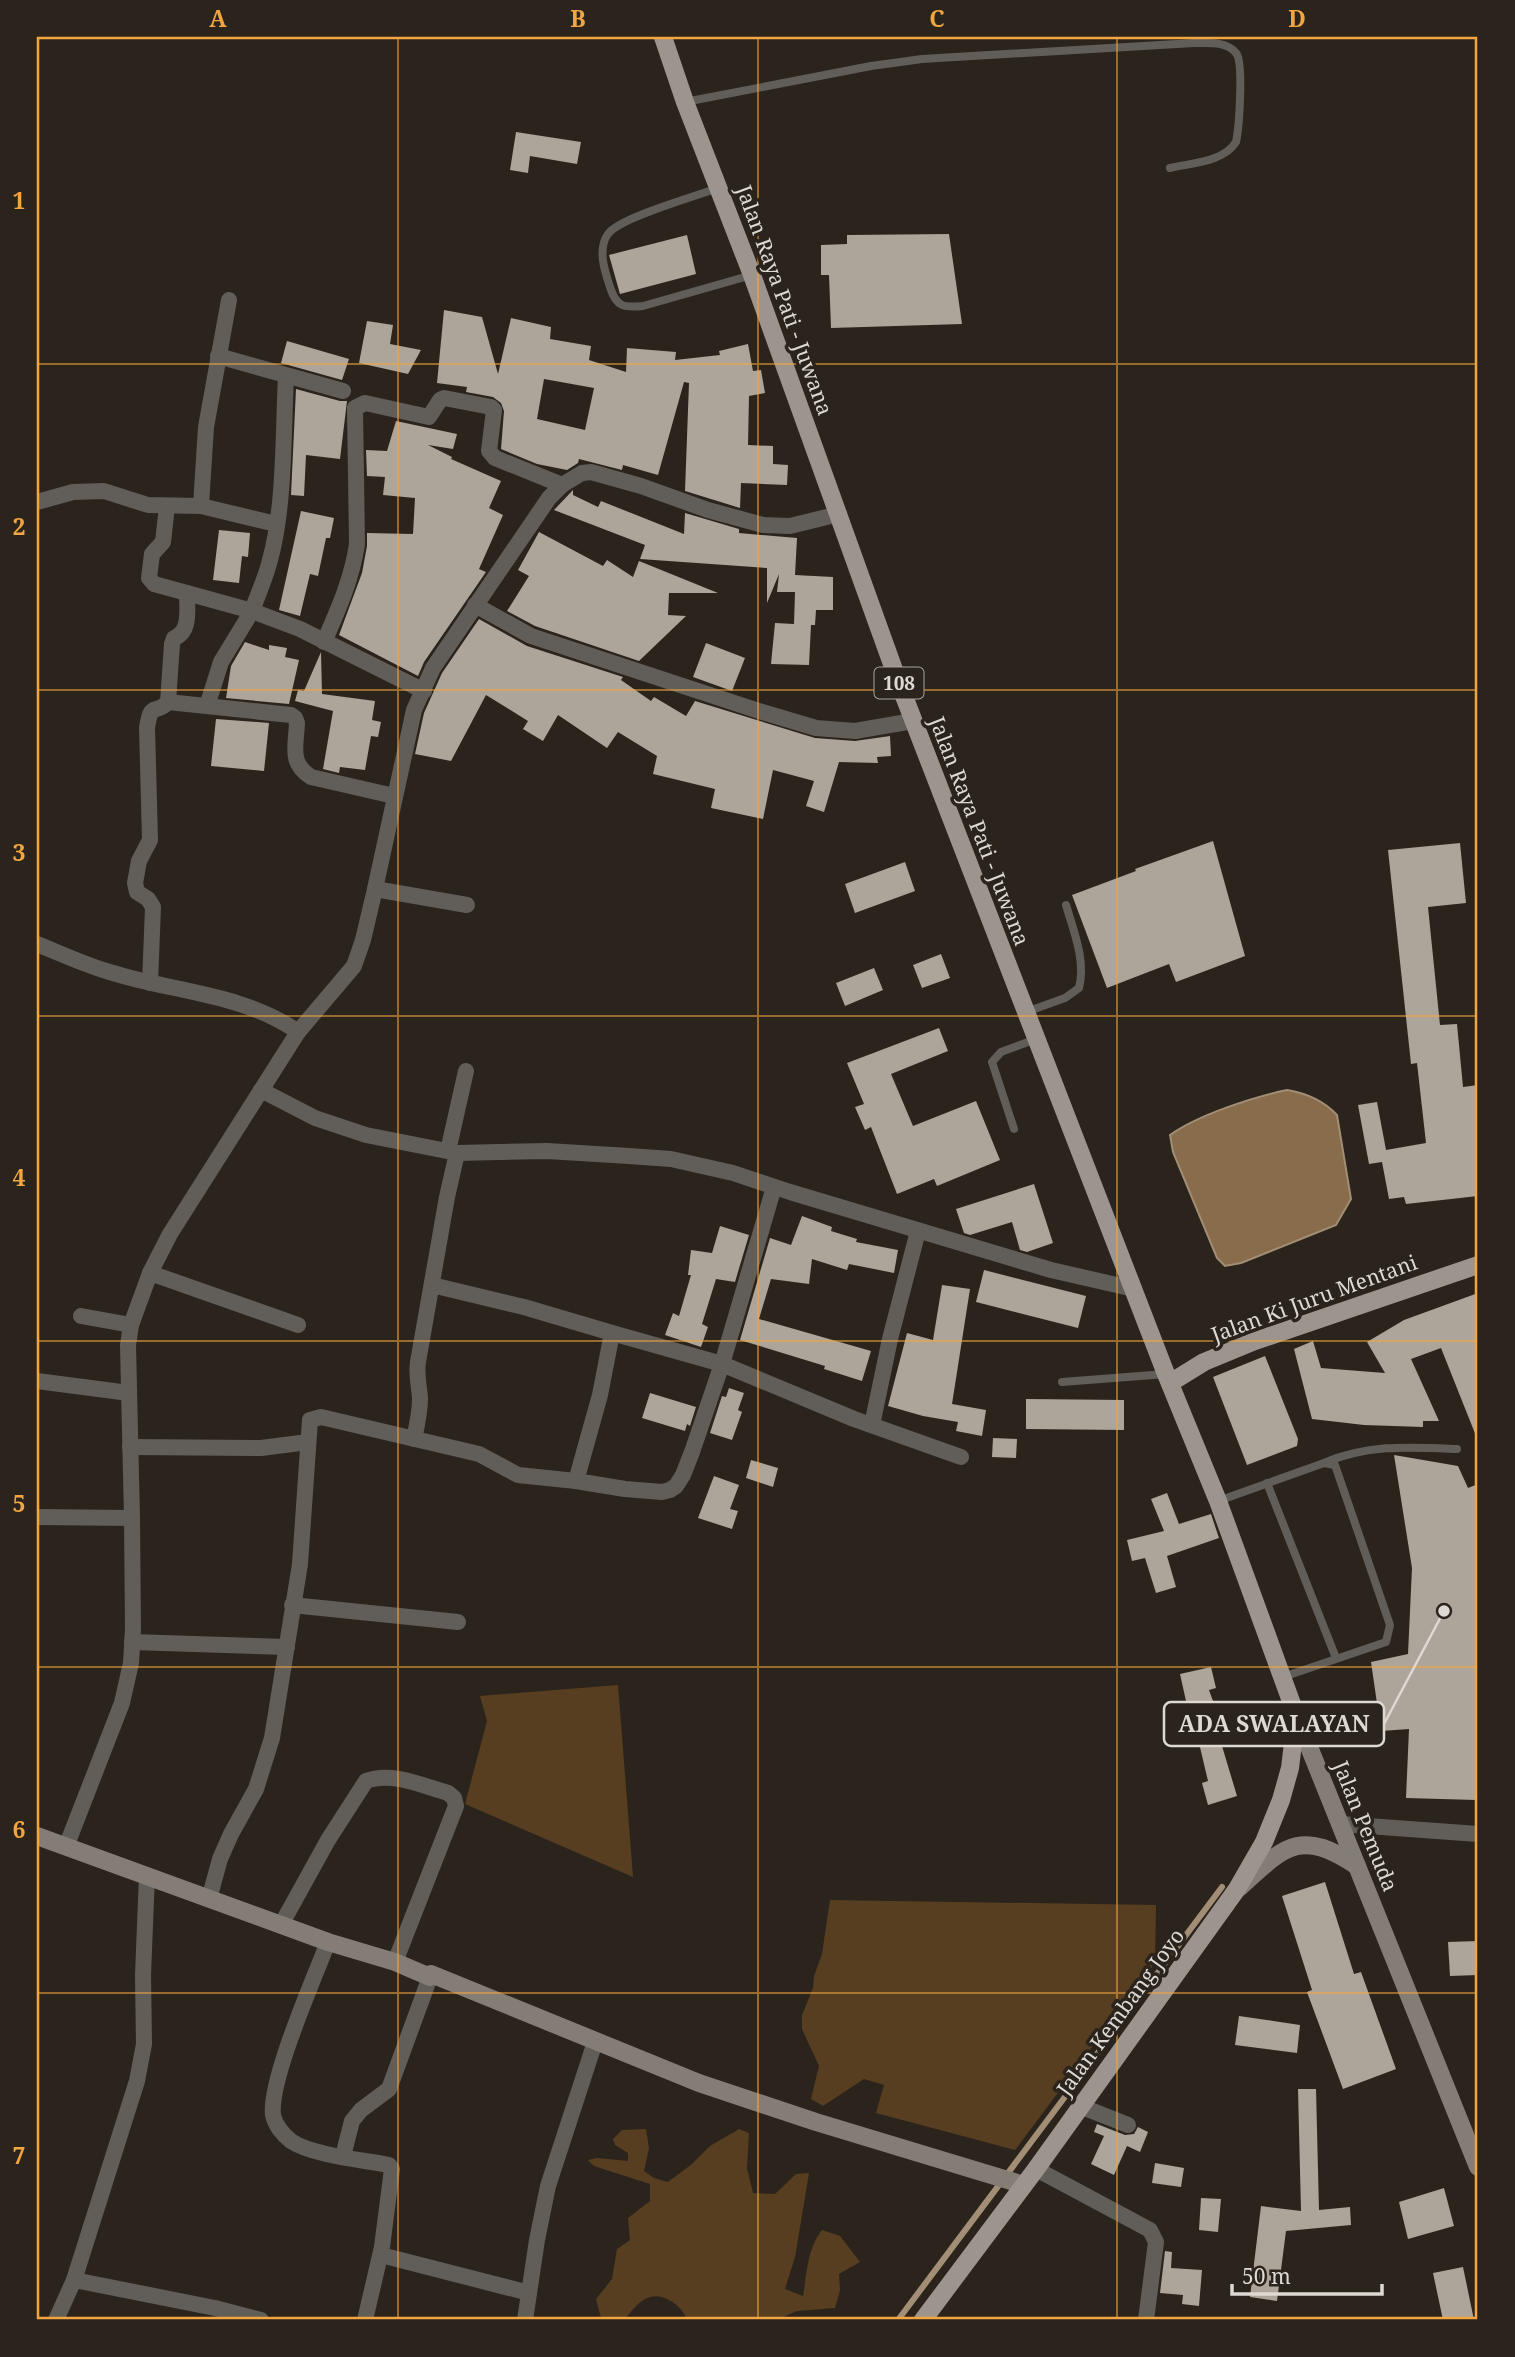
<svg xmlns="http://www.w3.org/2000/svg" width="1515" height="2357" viewBox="0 0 1515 2357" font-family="'Noto Serif',serif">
<rect width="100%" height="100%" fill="#2b241c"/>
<g fill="#583e20">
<path d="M618 1685 633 1877 465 1804 487 1721 480 1696Z"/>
<path d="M830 1900 1156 1905 1155 1963 1015 2150 876 2113 884 2085 864 2079 823 2106 811 2099 819 2066 802 2029V2015L813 1988 814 1976 822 1954Z"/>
<path d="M646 2129 649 2148 644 2171 654 2178 668 2182 692 2164 710 2146 739 2129 749 2133 747 2168 753 2193 775 2194 796 2174 809 2173 795 2257 785 2289 803 2296C807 2274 807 2249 822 2230L840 2236 860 2262 839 2274 840 2290 835 2308 797 2311 783 2317 782 2320H687C683 2307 665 2293 650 2297 639 2300 631 2312 624 2320L601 2318 596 2299 612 2279 617 2249 630 2240 628 2218 650 2201V2184L594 2166 588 2160 597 2158 628 2161V2153L615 2145 613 2139 622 2130Z"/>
</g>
<path fill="#886c4c" stroke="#a28d75" stroke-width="2" d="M1287 1090C1305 1093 1324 1101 1337 1115L1351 1199 1336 1225 1241 1263 1225 1266 1217 1258 1173 1152 1170 1135C1198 1115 1253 1097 1287 1090Z"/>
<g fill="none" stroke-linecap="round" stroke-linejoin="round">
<path stroke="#a28d75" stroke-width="6" d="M898 2320 1222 1887"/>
</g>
<g fill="#ada49a" fill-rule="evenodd">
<path d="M516 132 581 142 577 164 530 156 528 173 510 170Z"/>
<path d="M949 234 962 324 831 328 829 275H821V245L847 244V235Z"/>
<path d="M687 235 696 274 620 294 609 255Z"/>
<path d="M444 310 482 317 498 374 511 318 551 327 550 339 591 346 589 360 626 372 627 348 676 352 675 360 720 355 719 351 748 344 753 371 761 370 765 393 749 396 748 445 773 446V464L788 465 787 485 741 483 740 508 685 491 689 383 684 382 658 475 623 465 622 470 579 459 578 463 567 470 537 464 501 449 504 411 501 403 493 397 466 392 467 387 437 383ZM544 379 594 388 585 430 537 419Z"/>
<path d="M367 321 393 325 390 344 421 350 408 374 359 363Z"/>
<path d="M287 341 349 359 342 380 281 363Z"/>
<path d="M296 389 340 401H347L340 459 306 455 304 496 291 495Z"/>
<path d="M396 421 457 434 453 449 428 445 452 457 451 459 501 481 489 508 503 515 479 569 486 572 424 662 418 676 339 635 362 573 367 546V533L413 534 415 498 383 495 385 477 367 476 366 450 387 451Z"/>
<path d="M573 490V495L598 507 601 501 684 534 685 513 739 529V533L797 538 795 575 833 577V610H816L815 625H811L809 665 771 664 775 623 794 624 795 592H777L779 574 767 603V568L640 559 645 545 554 510Z"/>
<path d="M301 511 334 518 330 538H326L318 576 310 574 300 616 279 610Z"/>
<path d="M219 530 250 533 248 557 242 556 239 583 213 580Z"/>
<path d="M539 532 603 566 607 560 633 577 639 561 718 593H669L668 615 686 616 639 661 535 626 507 611 529 576 518 570Z"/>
<path d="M479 619 527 646 623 677 621 680 651 701 654 697 686 716 695 701 815 738 855 741 890 736 891 756 877 757 878 763 839 762 824 812 806 806 814 781 773 770 763 819 711 808 715 789 653 774 657 756 618 732 607 748 558 715 543 741 523 729 528 721 486 695 451 761 415 754 424 713 442 673Z"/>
<path d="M245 642 269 650V645L287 648 285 657 299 660 289 704 226 698 231 666Z"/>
<path d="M706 643 745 658 732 691 693 677Z"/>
<path d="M321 652 322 694 375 701 372 720 381 722 378 737 371 736 365 770 340 767 339 773 323 769 333 711 295 701 298 690 304 691Z"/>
<path d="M216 719 269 723 264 771 211 766Z"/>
<path d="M1213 841 1245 956 1176 982 1169 964 1107 988 1072 895 1136 871 1135 869Z"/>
<path d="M1460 843 1466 903 1428 907 1440 1025 1457 1024 1463 1087 1478 1085V1196L1406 1204 1404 1197 1389 1199 1382 1162 1369 1164 1358 1105 1377 1102 1386 1150 1426 1143 1417 1063 1411 1064 1388 850Z"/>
<path d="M905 862 915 891 855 913 845 884Z"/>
<path d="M941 954 950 978 922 988 913 965Z"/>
<path d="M874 968 883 990 845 1006 836 983Z"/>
<path d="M939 1028 948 1051 891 1074 913 1126 976 1101 1000 1160 937 1186 934 1179 897 1194 871 1127 865 1130 855 1107 864 1104 847 1063Z"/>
<path d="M1034 1184 1053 1243 1027 1252 1020 1250 1012 1222 970 1235 964 1233 956 1209Z"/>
<path d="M802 1216 832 1227 831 1231 857 1239 856 1242 898 1250 894 1273 849 1264 847 1270 812 1259 809 1284 771 1279 759 1319 871 1351 862 1381 824 1369 825 1366 740 1340 770 1238 791 1245Z"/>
<path d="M720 1226 749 1235 735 1282 716 1279 702 1324 708 1327 701 1347 665 1335 673 1313 679 1316 691 1275H688L691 1250 712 1253Z"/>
<path d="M984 1270 1086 1296 1078 1328 976 1302Z"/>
<path d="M942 1285 970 1289 952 1404 986 1410 982 1436 956 1431 958 1422 923 1416 888 1406 907 1333 933 1340Z"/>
<path d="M1478 1293V1441L1441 1348 1411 1359 1439 1421H1423V1427L1364 1425 1312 1419 1294 1349 1313 1341 1321 1368 1385 1373 1367 1342 1404 1320Z"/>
<path d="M1265 1356 1298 1439 1297 1446 1247 1465 1213 1377Z"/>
<path d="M729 1388 744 1393 738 1410 742 1412 732 1440 710 1433 722 1396 726 1397Z"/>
<path d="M650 1393 696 1407 690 1426 687 1424 685 1431 642 1418Z"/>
<path d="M1026 1399 1124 1400V1430L1026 1429Z"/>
<path d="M993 1438 1017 1439 1016 1458 992 1457Z"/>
<path d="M1394 1455 1458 1466 1468 1488 1478 1484V1733L1476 1800 1406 1798 1409 1729 1381 1731 1371 1662 1408 1654 1412 1568Z"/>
<path d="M751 1460 778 1468 773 1487 746 1478Z"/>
<path d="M714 1476 739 1485 730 1509 738 1511 732 1529 698 1518Z"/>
<path d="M1167 1493 1179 1524 1211 1514 1219 1538 1167 1556 1176 1587 1156 1593 1145 1558 1132 1561 1127 1540 1164 1531 1151 1499Z"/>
<path d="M1211 1667 1216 1688 1209 1690 1225 1734 1219 1736 1237 1796 1208 1805 1202 1783 1208 1781 1199 1743 1191 1747 1182 1722 1190 1719 1180 1674Z"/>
<path d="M1325 1882 1354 1974 1361 1972 1396 2069 1343 2089 1307 1992 1312 1990 1282 1896Z"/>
<path d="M1478 1941V1975L1450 1976 1448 1942Z"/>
<path d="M1239 2016 1300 2025 1297 2053 1235 2045Z"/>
<path d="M1298 2089H1316L1319 2210 1350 2207 1351 2225 1286 2231 1277 2301 1250 2297 1261 2206 1301 2211Z"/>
<path d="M1097 2124 1125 2135 1134 2134 1138 2127 1148 2132 1140 2152 1127 2146 1114 2175 1091 2164 1104 2136 1094 2132Z"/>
<path d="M1155 2163 1184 2168 1181 2187 1152 2183Z"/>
<path d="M1444 2188 1454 2226 1408 2239 1399 2202Z"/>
<path d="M1201 2198 1221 2199 1218 2232 1199 2230Z"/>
<path d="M1165 2251 1172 2252 1171 2268 1202 2270 1199 2306 1182 2304 1183 2295 1160 2293Z"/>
<path d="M1463 2267 1474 2320H1443L1433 2273Z"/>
</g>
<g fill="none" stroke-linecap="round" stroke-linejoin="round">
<g stroke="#615d59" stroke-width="8">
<path d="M685 102 871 66 922 59 1194 43C1208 43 1226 41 1236 53 1244 62 1239 128 1236 142 1224 162 1191 163 1170 168"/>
<path d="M718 188C696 196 619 218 608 234 597 249 605 272 610 287 616 307 624 308 643 306L752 275"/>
<path d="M1026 1012 1065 998 1079 988C1086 961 1074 932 1066 905"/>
<path d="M1014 1129 992 1062 1001 1052 1036 1039"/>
<path d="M1062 1382 1166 1374"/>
<path d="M1324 1463C1368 1444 1410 1447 1457 1449"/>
<path d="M1267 1483 1336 1658"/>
<path d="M1218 1501 1324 1463 1335 1465 1390 1625 1386 1642 1283 1677"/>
</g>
<g stroke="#615d59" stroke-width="16">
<path d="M218 356 343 391"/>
<path d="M286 377C283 433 285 506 270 560 266 577 258 594 252 611L300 629 424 691"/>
<path d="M37 502 73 492 104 491 148 505 201 506 276 524"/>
<path d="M201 506 206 427 229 300"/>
<path d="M187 593 252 611 221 662 207 706"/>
<path d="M475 605 531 636 759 711 816 728 855 731 913 721"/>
<path d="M324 642C338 610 352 579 357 544L355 408 365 403 429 417 440 400 444 398 491 407 494 410 489 451 495 458 562 485"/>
<path d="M168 702 291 715 295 718 297 723C296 747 289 763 311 777L394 796"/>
<path d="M375 889 467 905"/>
<path d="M37 944C62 954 87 966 113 973 174 992 245 994 298 1032"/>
<path d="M150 983 153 907 148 899 137 892 135 883 139 861 150 840 147 728C151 700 155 716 168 702L172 644 174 638C191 632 187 609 187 593L154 584 149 578 152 554 163 542 167 506"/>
<path d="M261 1090 315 1118 366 1135 457 1153 547 1151 629 1156 671 1159 733 1173 790 1192 1051 1270 1134 1289"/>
<path d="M448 1151 466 1071"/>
<path d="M150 1273 298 1325"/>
<path d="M432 1285 524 1307 612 1333"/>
<path d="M81 1316 131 1325"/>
<path d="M37 1381 129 1393"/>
<path d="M872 1425 890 1339 918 1231"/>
<path d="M414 1439C417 1426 420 1412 420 1398 419 1385 416 1375 418 1362L447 1197 457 1153"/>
<path d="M130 1447 261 1448 308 1442"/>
<path d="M576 1481 600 1395 612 1333 722 1364 854 1419 961 1457"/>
<path d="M37 1517 132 1518"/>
<path d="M292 1605 458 1622"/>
<path d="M132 1642 287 1647"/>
<path d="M1340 1824 1478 1834"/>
<path d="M66 1847 122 1703 131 1663 133 1629 132 1518 128 1345 131 1325 150 1273 170 1234 298 1032 354 966 363 940 375 889 414 710 433 668 549 498 562 485 582 473 591 472 641 486 708 510 763 525 790 526 839 514"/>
<path d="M209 1899 220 1859 231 1834 256 1789 272 1738 300 1564 310 1420 321 1417 479 1454 518 1475 576 1481 625 1489 662 1492 670 1490 676 1486 683 1475 692 1452 722 1364 774 1187"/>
<path d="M281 1925 328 1840 366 1781C392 1771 423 1786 448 1793L454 1798 456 1806 395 1962"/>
<path d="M328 1942C314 1979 269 2080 273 2115 275 2125 283 2135 291 2141 311 2155 363 2160 389 2165L392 2169 382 2247 365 2320"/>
<path d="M1080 2106 1128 2125"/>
<path d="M343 2156 352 2121 361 2110 389 2089 430 1977"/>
<path d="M1036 2169 1150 2230 1156 2242 1146 2320"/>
<path d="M381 2255 529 2293"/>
<path d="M74 2280 215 2308 261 2320"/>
<path d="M56 2320 74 2280 137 2081 144 2044 143 1975 147 1875"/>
<path d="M525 2320 537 2240 548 2186 595 2042"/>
</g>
<g stroke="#837d76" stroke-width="18">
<path d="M1293 1707 1478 2167"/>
<path d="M37 1836 328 1942 395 1962 430 1977 431 1974 699 2083 816 2122 1024 2185"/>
<path d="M1240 1887C1285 1846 1300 1828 1357 1866"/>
</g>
<g stroke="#9d958d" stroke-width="18">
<path d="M663 37 685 102 752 275 897 678 1166 1374 1218 1501 1292 1704 1293 1743 1290 1768 1281 1800 1264 1842 1237 1889 1036 2169 923 2320"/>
<path d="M1170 1383 1204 1362 1255 1341 1478 1265"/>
</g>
</g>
<path fill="none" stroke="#f2a541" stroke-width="2" stroke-opacity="0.55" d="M398 37V2320M758 37V2320M1117 37V2320M37 364H1478M37 690H1478M37 1016H1478M37 1341H1478M37 1667H1478M37 1993H1478"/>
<g text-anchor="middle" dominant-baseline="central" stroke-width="7" stroke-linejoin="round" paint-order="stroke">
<rect fill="#2b241c" stroke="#a8a39d" stroke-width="2" x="874.5" y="667.5" width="49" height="31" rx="5"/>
<g font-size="19" font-weight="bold" fill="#ded9d4">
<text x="899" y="683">108</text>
</g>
<g font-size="21" fill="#ded9d4" stroke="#2b241c">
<text transform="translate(785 300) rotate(70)">Jalan Raya Pati - Juwana</text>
<text transform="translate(980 831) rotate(69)">Jalan Raya Pati - Juwana</text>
<text transform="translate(1314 1298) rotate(-20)">Jalan Ki Juru Mentani</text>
<text transform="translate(1366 1826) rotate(68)">Jalan Pemuda</text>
<text transform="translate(1120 2012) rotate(-54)">Jalan Kembang Joyo</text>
</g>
</g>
<path fill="none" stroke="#ded9d4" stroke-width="2.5" d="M1444 1611L1384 1724"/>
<circle fill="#ded9d4" stroke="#2b241c" stroke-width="2.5" cx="1444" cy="1611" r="7"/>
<rect fill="#2b241c" stroke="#ded9d4" stroke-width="2.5" x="1164" y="1702" width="220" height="44" rx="7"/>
<g font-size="23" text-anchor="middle" font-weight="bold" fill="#ded9d4">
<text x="1274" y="1732">ADA SWALAYAN</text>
</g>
<rect width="1515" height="2357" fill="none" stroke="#2b241c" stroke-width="77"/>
<path d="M1232 2284v10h150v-10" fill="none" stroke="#ded9d4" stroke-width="3.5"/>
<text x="1242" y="2284" font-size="21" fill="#ded9d4" stroke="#2b241c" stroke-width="5" paint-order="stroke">50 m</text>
<rect x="38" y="38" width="1438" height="2280" fill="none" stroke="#f2a541" stroke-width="2.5"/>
<g font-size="23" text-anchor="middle" font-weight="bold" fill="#f2a541">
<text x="218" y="27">A</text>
<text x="578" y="27">B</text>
<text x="937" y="27">C</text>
<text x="1297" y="27">D</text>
<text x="19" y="209">1</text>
<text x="19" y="535">2</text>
<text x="19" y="861">3</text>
<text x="19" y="1186">4</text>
<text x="19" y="1512">5</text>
<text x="19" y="1838">6</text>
<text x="19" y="2164">7</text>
</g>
</svg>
